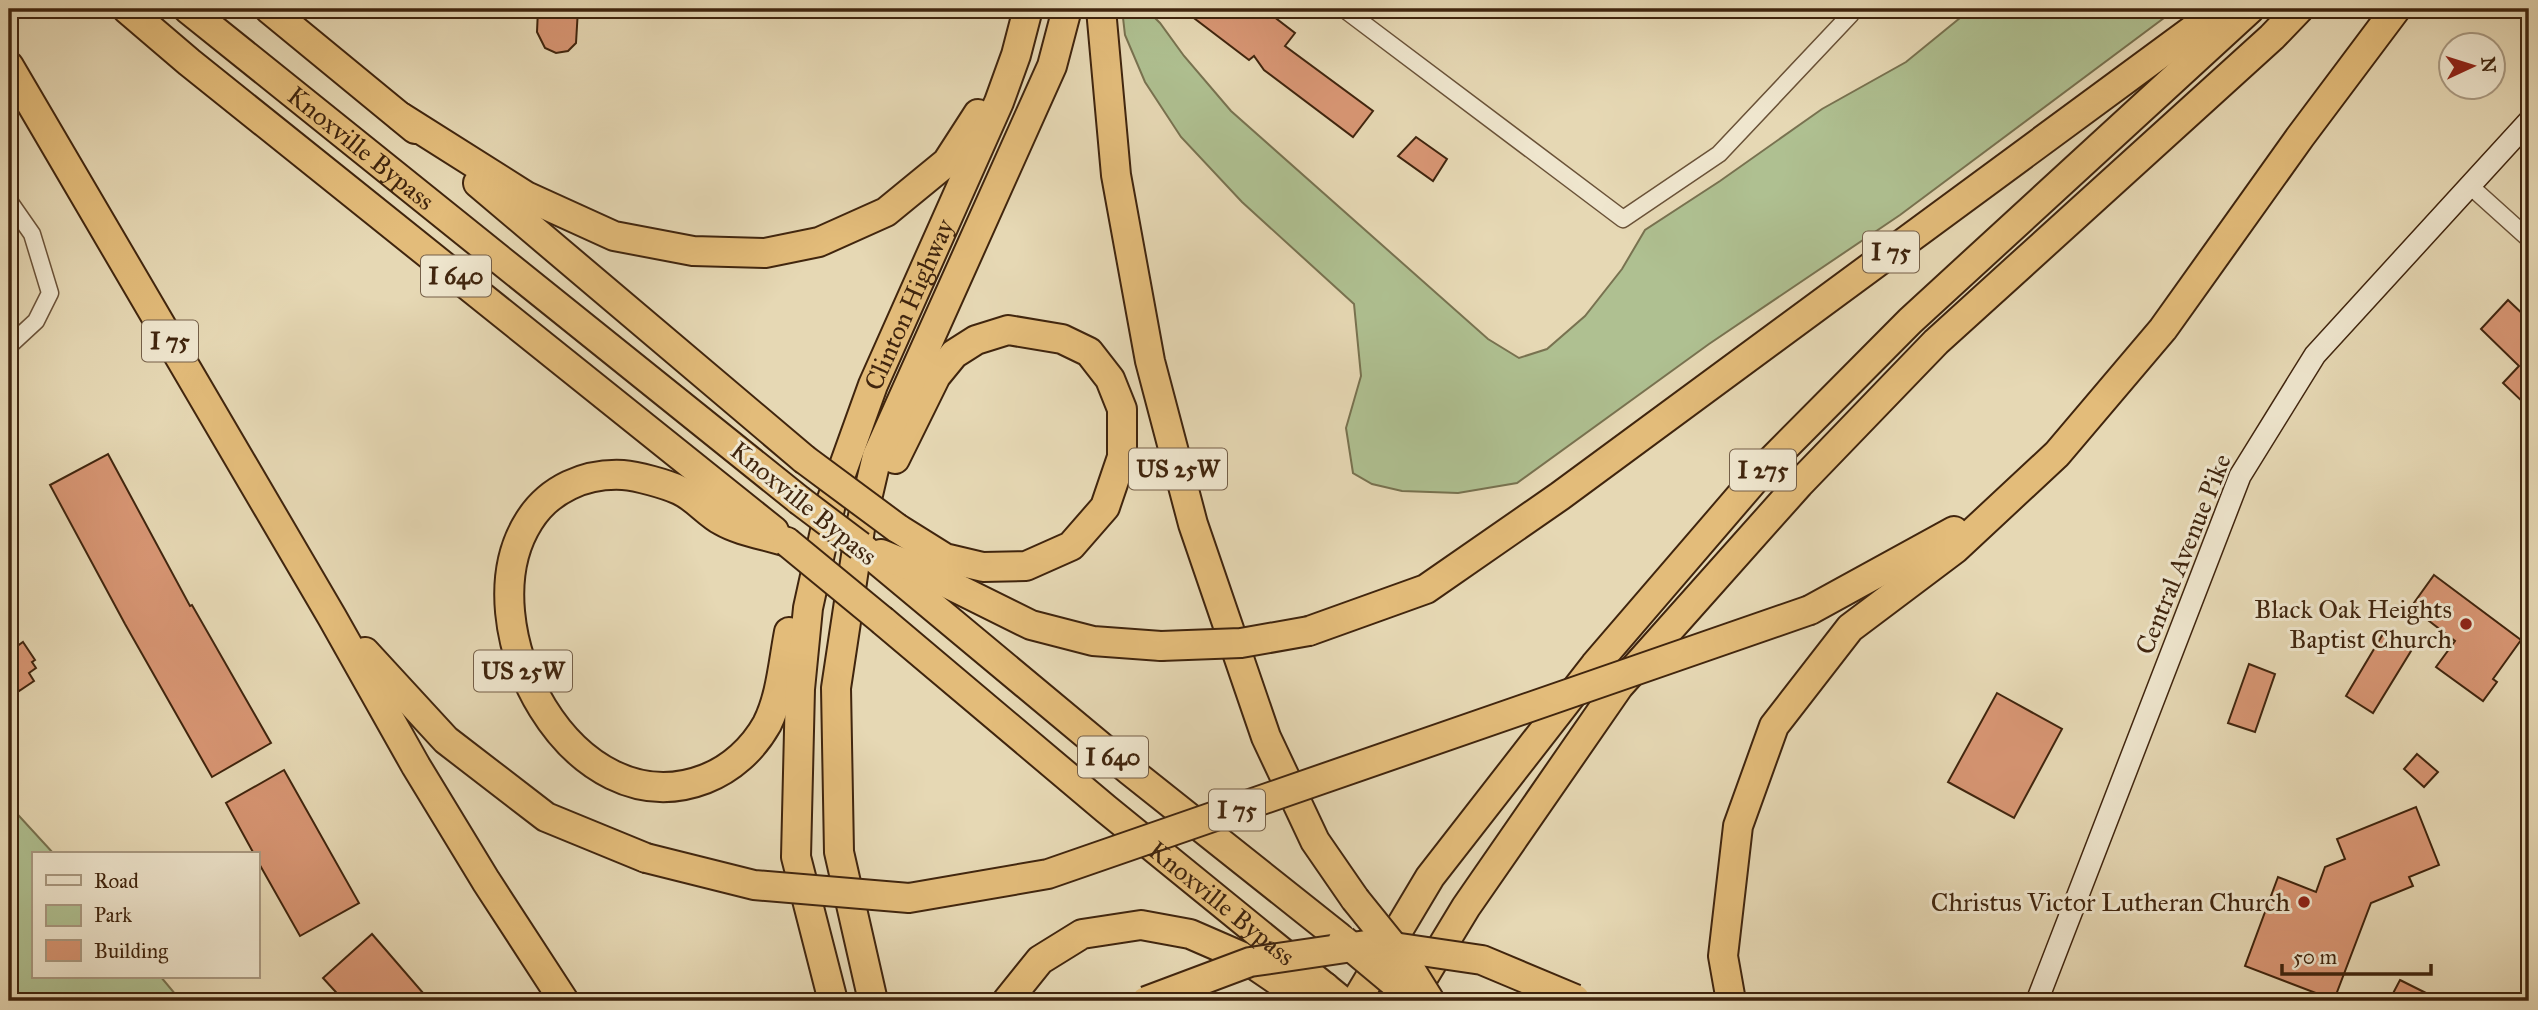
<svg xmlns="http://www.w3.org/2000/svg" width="2538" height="1010" viewBox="0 0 2538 1010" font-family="'IM FELL Great Primer',serif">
<rect width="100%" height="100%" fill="#e6d8b4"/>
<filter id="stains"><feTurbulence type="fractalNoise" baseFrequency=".00286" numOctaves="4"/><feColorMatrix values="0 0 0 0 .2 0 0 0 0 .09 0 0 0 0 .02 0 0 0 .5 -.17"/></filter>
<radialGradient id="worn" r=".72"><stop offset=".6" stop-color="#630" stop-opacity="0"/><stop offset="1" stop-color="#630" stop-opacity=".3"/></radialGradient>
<g fill="#afc091" stroke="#787250" stroke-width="2">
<path d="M1122 9H1146L1160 23 1184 56 1231 111 1488 339 1519 358 1547 349 1585 316 1622 269 1645 230 1720 181 1822 109 1906 62 1971 9H2176L1900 215 1709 344 1517 483 1458 493 1402 491 1372 484 1353 473 1346 428 1361 376 1354 304 1242 202 1181 137 1145 82 1125 35Z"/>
<path d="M9 805 54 854H33V977H161L181 1001H9Z"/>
</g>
<g fill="#d89674" stroke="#40250e" stroke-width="2">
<path d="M538 9H578L576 43 568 51 556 53 545 48 537 32Z"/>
<path d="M1182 9H1264L1295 33 1285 46 1373 111 1353 137 1264 70 1254 56 1249 60Z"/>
<path d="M1416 137 1447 159 1433 181 1398 156Z"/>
<path d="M2508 300 2529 320V408L2503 383 2519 366 2481 329Z"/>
<path d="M108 454 190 606 192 605 271 743 212 777 125 624 50 485Z"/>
<path d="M2434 575 2521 640 2493 679 2497 682 2483 701 2436 667 2455 641 2411 607Z"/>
<path d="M2383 634 2411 651 2373 713 2346 696Z"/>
<path d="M23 642 35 660 32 662 36 668 29 673 34 681 19 691 9 675V652Z"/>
<path d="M2249 664 2275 674 2255 732 2228 723Z"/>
<path d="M1997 693 2062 729 2014 818 1948 782Z"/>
<path d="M2417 754 2438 772 2424 787 2404 769Z"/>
<path d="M284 770 359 903 300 936 257 860V854H254L226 803Z"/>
<path d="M2416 807 2439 865 2409 877 2413 886 2371 903 2334 1000 2245 966 2278 877 2316 892 2325 867 2345 859 2337 839Z"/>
<path d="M372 934 430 1001H344L323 978Z"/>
<path d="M2400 980 2442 1001H2389Z"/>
</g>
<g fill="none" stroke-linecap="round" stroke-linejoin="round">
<defs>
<g id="street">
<path d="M1344 9 1623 219 1719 154 1851 14 1845 9"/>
<path d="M2469 185 2529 239"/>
<path d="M9 201 32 234 50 293 36 321 9 346"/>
</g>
<path id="secondary" d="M2037 1001 2240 476 2315 355 2529 121"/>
<g id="highway">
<path d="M127 9 189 62 774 531"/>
<path id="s1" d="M188 9 799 500"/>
<path d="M269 9 415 129"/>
<path d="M1101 9 1116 175 1150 361 1193 524 1266 737 1315 841 1355 899"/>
<path d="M9 66 332 617 416 766 486 881 564 1001"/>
<path d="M401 117 526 196 614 236 693 251 765 253 819 242 886 212 947 162 978 114"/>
<path d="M478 183 804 459"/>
<path d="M895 459 936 376 954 354 976 340 1008 330 1062 339 1089 352 1110 379 1122 409V457L1105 507 1071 546 1026 566 983 567 945 558 897 528"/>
<path d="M787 542C767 535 741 532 722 521 707 513 695 497 679 490 666 484 637 476 623 475 585 473 549 489 529 521 463 625 573 830 705 779 731 769 753 749 767 724 781 696 783 663 789 632"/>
<path d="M860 546 1129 770 1339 937"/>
<path d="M881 554 920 570 1031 625 1093 641 1161 646"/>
<path d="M1810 610 1954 531"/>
<path id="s2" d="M883 621 1106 809 1342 1001"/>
<path d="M1309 631 1426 589 1560 496 2221 9"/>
<path d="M365 652 446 740 546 817 646 858"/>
<path id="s3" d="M833 1001 796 857 800 689 808 608 832 499 873 385 999 102 1016 55 1028 9"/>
<path d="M873 1001 839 852 836 688 860 529 877 456 1052 66 1067 9"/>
<path d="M1007 1001 1040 960 1082 934 1141 925 1190 934 1243 957 1290 989 1325 987"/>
<path d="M1356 1001 1430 877 1595 665 1767 465 1910 321 2250 9"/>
<path d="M1409 1001 1466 907 1619 686 1799 484 1936 342 2272 37 2299 9"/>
<path d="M1731 1001 1723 956 1738 826 1774 726 1850 628 1955 549 2057 454 2163 329 2300 137 2396 9"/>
</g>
</defs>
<use href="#street" stroke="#6a5238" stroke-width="19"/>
<use href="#secondary" stroke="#40250e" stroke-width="24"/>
<use href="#highway" stroke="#40250e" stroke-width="32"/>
<use href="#street" stroke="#efe6ce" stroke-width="16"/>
<use href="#secondary" stroke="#efe6ce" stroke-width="21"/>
<use href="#highway" stroke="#e3bc7a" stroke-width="28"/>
<defs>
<g id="highway-bridge">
<path d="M804 459 897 528"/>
<path d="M799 500 860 546"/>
<path d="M787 542 883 621"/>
<path d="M1161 646 1241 643 1309 631"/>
<path d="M646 858 754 885 909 898 1048 874 1810 610"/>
<path d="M1355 899 1405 961 1430 1001"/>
<path d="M1343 940 1416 1001"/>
<path d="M1146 1001 1250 962 1373 944 1482 960 1575 999"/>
</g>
</defs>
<use href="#highway-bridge" stroke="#40250e" stroke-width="32" stroke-linecap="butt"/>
<use href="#highway-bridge" stroke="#e3bc7a" stroke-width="28"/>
</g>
<g fill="#8f2418" stroke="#efe6ce" stroke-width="2.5">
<circle cx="2466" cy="624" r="7"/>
<circle cx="2304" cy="902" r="7"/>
</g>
<g text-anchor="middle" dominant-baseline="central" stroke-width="6" stroke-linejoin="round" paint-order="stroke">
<g fill="#efe6ce" stroke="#745f48" stroke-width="2">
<rect x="1863" y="231.5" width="56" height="41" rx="5"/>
<rect x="421" y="255.5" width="70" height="41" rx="5"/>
<rect x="142" y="320.5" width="56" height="41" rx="5"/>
<rect x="1129" y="448.5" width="98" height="41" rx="5"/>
<rect x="1730" y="449.5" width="66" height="41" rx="5"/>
<rect x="474" y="650.5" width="98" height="41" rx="5"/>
<rect x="1078" y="736.5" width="70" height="41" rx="5"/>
<rect x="1209" y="789.5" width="56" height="41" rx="5"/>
</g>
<g font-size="24" font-weight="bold" fill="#40250e">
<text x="1891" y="252">I 75</text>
<text x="456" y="276">I 640</text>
<text x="170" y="341">I 75</text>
<text x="1178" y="469">US 25W</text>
<text x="1763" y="470">I 275</text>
<text x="523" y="671">US 25W</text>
<text x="1113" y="757">I 640</text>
<text x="1237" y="810">I 75</text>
</g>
<g font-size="26" fill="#40250e" stroke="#efe6ce">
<text stroke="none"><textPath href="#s1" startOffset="222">Knoxville Bypass</textPath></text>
<text stroke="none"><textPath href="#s3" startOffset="719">Clinton Highway</textPath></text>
<text transform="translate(804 503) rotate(39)">Knoxville Bypass</text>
<text transform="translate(2183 554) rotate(-68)">Central Avenue Pike</text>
<text stroke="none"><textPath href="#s2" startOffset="441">Knoxville Bypass</textPath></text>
</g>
<g font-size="26" fill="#40250e" stroke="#efe6ce" text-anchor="end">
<text x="2452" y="609">Black Oak Heights<tspan x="2452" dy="30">Baptist Church</tspan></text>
<text x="2290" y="902">Christus Victor Lutheran Church</text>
</g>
</g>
<rect width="2538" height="1010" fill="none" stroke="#e6d8b4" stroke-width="35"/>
<rect x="10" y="10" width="2517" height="989" fill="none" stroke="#40250e" stroke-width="3.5"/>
<rect x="18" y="18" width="2503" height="975" fill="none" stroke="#40250e" stroke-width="2"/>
<rect x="32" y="852" width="228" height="126" fill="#efe6ce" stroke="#a99981" stroke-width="2"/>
<rect x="46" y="875" width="35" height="10" fill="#efe6ce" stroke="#a99981" stroke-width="2"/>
<text x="94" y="888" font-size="21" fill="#40250e">Road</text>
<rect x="46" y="905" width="35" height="21" fill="#afc091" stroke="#a99981" stroke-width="2"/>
<text x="94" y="922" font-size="21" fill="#40250e">Park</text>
<rect x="46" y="940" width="35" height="21" fill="#d89674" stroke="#a99981" stroke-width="2"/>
<text x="94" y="958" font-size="21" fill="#40250e">Building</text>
<g transform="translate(2472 66) rotate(86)"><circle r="33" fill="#efe6ce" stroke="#a99981" stroke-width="2"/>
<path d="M0-5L12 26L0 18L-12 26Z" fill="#8f2418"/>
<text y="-10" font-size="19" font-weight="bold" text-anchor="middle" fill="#40250e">N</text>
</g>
<path d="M2282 964v10h149v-10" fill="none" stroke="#40250e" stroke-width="3.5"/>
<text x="2293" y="964" font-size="21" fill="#40250e" stroke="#efe6ce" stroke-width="5" paint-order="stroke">50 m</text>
<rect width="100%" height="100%" filter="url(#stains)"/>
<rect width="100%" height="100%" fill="url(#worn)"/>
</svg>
